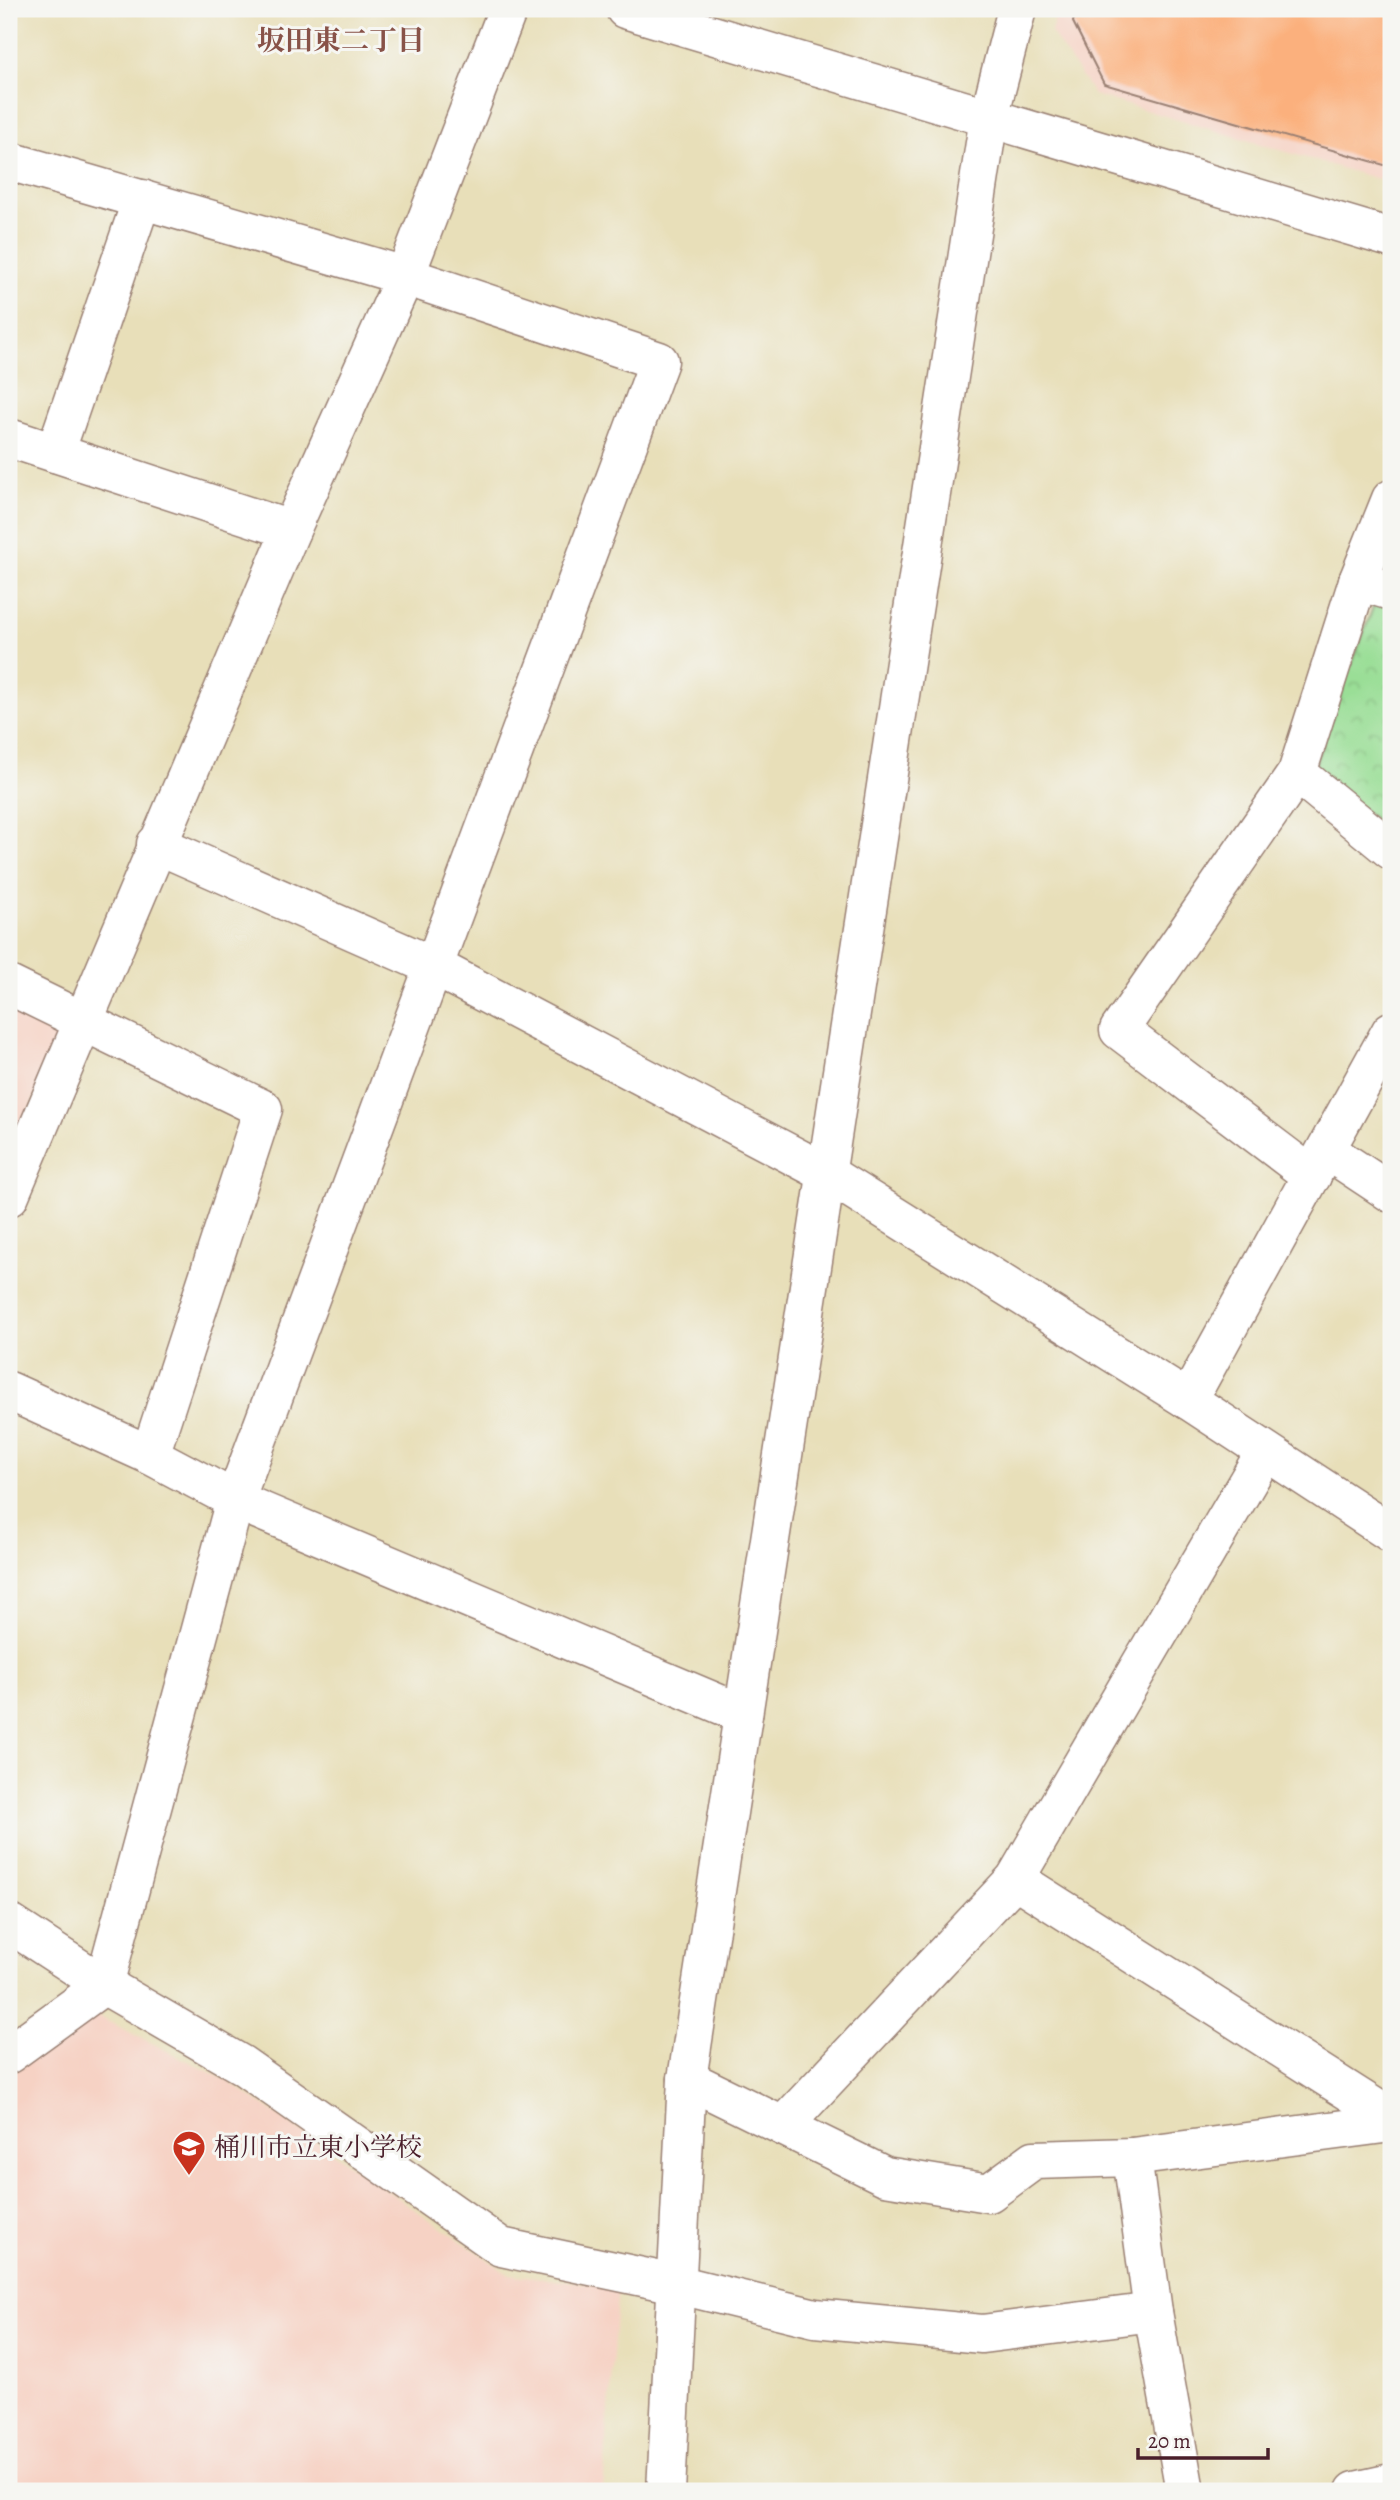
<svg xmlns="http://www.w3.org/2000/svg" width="1400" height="2500" viewBox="0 0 1400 2500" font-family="Alegreya,'Noto Serif JP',serif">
<defs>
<pattern id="park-crowns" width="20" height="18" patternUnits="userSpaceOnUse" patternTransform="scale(1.75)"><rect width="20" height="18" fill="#9ade96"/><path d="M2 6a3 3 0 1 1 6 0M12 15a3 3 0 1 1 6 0" fill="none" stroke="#86be81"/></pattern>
</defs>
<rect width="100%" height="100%" fill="#f6f6f2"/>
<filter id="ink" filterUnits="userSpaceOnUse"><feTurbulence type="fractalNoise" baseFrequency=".0143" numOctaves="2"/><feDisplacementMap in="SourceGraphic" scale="14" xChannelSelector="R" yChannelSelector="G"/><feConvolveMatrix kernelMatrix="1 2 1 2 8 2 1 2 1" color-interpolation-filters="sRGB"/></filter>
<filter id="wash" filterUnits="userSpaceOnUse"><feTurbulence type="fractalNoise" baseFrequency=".00686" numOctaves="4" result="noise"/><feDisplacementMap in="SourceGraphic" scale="28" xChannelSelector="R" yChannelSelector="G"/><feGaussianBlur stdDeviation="1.57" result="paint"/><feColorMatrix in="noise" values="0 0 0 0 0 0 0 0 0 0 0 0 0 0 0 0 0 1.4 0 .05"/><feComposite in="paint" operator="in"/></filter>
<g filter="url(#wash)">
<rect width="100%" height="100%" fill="#e8dfb9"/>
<g fill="#f6d2c4">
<path d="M1057 9H1391V183L1094 95 1051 32Z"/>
<path d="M9 1000 64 1026 9 1159Z"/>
<path d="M93 2014 228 2081 509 2274 618 2287 603 2491H9V2076Z"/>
</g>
<path fill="url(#park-crowns)" stroke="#727e60" stroke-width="2" d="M1375 602 1391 607V832L1312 771Z"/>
<g id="blocks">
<path fill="#fbb07d" d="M1076 9H1391V167L1104 84 1073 22Z"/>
</g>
</g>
<g filter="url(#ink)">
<use href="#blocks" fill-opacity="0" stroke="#997f72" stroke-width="2"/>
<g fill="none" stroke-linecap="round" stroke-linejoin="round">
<defs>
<g id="street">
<path d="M9 161 405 276 659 361 235 1500 104 1985 9 2054"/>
<path d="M9 438 291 530"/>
<path d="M55 453 142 199"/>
<path d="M1358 581 1391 591"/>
<path d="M1297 773 1391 850"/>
<path d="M156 844 435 967 826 1173 1188 1400 1391 1533"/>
<path d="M9 985 263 1109 150 1455"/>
<path d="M1326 1150 1391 1193"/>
<path d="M1312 1176 1119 1030 1297 773 1358 581 1391 499"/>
<path d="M9 1197 291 530 405 276 508 9"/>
<path d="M9 1391 150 1455 235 1500 743 1714"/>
<path d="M1188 1400 1391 1031"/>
<path d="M1015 1879 1391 2118"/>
<path d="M9 1923 104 1985 242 2065 501 2247 676 2284 815 2318 982 2334 1153 2312"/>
<path d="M687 2079 885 2176 989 2193 1034 2160 1132 2157 1391 2123"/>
<path d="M783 2126 1015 1879 1265 1452"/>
<path d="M1132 2157 1153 2312 1185 2491"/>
<path d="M1355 2491 1391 2483"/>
</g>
<g id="secondary">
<path d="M625 9 1391 238"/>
<path d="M666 2491 687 2079 989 117 1017 9"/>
</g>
</defs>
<use href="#street" stroke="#997f72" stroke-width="41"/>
<use href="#secondary" stroke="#997f72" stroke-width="41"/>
<use href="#street" stroke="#fff" stroke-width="38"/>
<use href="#secondary" stroke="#fff" stroke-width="38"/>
</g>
</g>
<defs>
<symbol id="school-pin" viewBox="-11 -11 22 30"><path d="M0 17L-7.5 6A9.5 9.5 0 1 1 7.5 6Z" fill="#c8321e" stroke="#f6f6f2"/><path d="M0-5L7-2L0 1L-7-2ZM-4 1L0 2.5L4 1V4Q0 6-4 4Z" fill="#fff"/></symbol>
</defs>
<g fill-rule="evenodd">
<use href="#school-pin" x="170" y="2128" width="38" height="52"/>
</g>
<g text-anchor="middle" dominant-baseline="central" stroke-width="6" stroke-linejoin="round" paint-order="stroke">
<g font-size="26" fill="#4a1f2b" stroke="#f6f6f2" text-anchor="start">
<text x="214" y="2147">桶川市立東小学校</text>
</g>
<g font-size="28" font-weight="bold" fill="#885248" stroke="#f6f6f2">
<text x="341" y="41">坂田東二丁目</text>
</g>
</g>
<rect width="1400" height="2500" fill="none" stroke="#f6f6f2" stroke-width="35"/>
<path d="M1138 2448v10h130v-10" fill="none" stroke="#4a1f2b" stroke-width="3.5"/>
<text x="1148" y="2448" font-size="21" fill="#4a1f2b" stroke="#f6f6f2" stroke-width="5" paint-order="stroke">20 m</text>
</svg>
